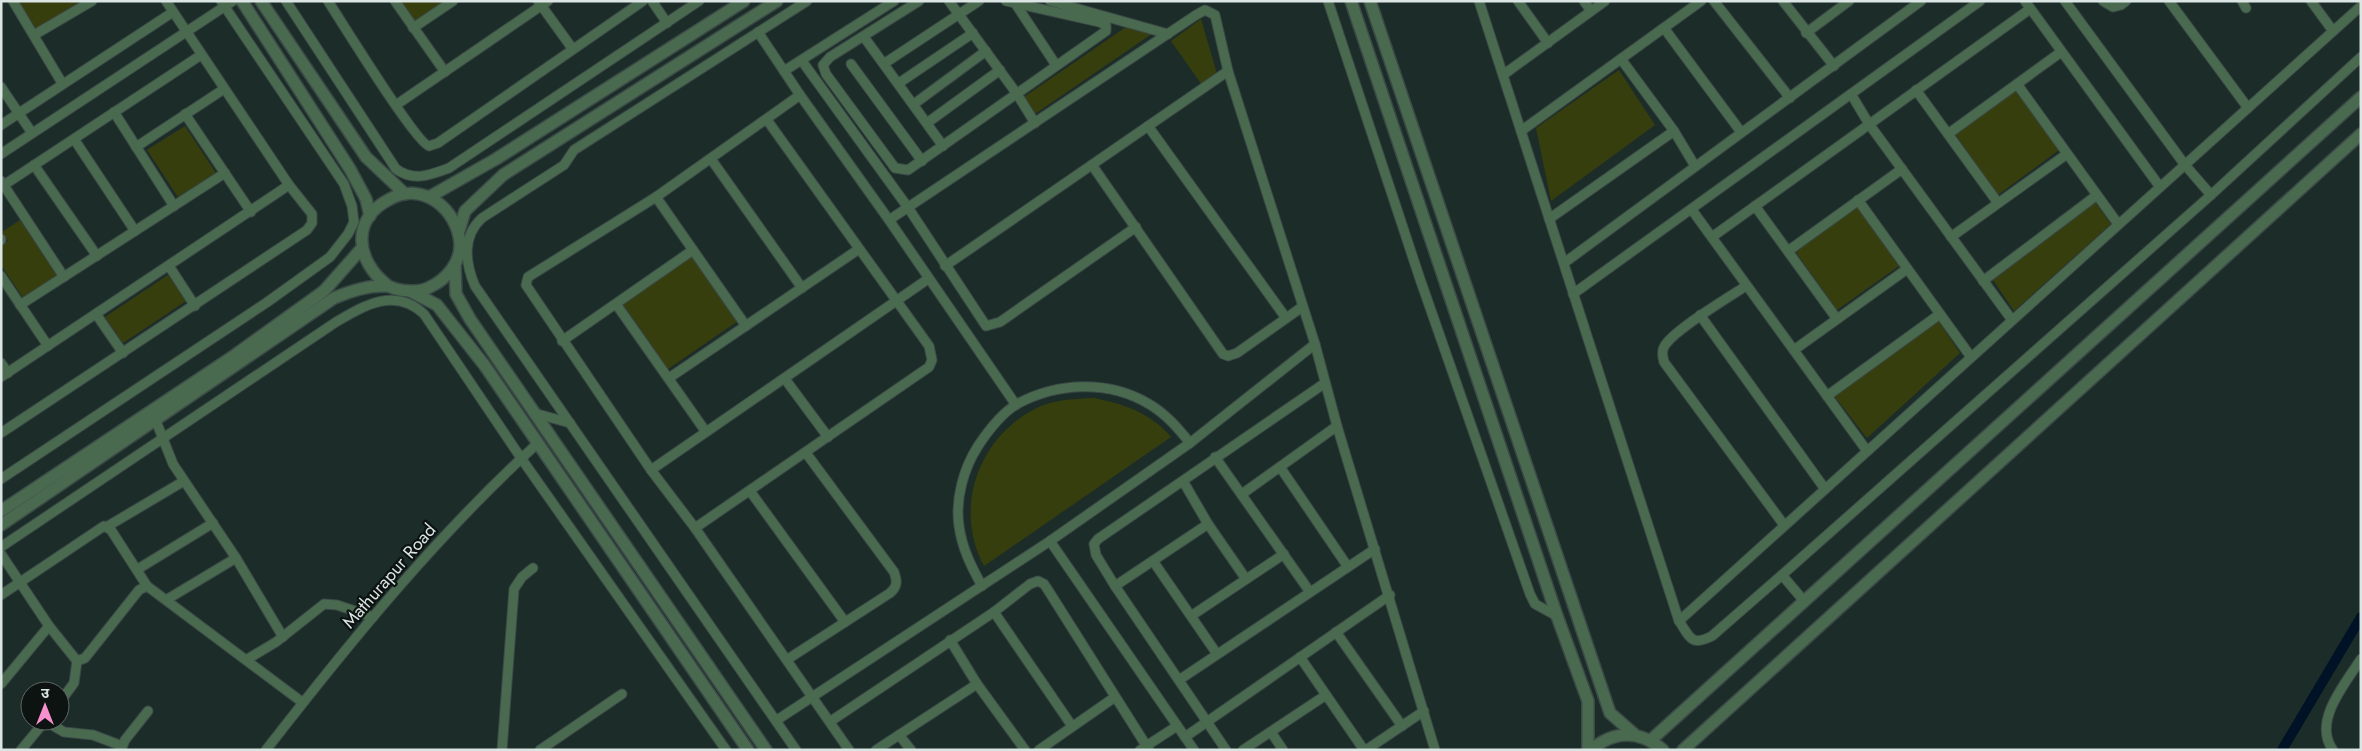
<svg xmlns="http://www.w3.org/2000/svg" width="2362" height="751" viewBox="0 0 2362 751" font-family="Jost,'Noto Sans Devanagari',sans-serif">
<rect width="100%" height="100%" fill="#1c2c29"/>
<g fill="#373e0e">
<path d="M18 1H81L37 30Z"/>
<path d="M399 1H449L414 24Z"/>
<path d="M1201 19 1217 74 1202 85 1171 41Z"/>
<path d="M1126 27 1153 33 1032 116 1021 99Z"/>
<path d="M1619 70 1655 125 1551 201 1536 128Z"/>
<path d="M2017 90 2059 150 1998 195 1955 134Z"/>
<path d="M185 126 216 173 178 197 147 150Z"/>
<path d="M2095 202 2111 224 2014 311 1993 280Z"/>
<path d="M1857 206 1899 266 1837 310 1795 251Z"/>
<path d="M20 220 58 276 24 299 1 265V246L8 241 2 232Z"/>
<path d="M691 255 738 321 668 369 623 304Z"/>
<path d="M168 275 186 301 123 343 105 317Z"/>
<path d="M1938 320 1960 353 1867 438 1835 397Z"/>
<path d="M1094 398C1124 404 1151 413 1171 437L984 566C952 506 980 433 1041 406 1058 399 1076 399 1094 398Z"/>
</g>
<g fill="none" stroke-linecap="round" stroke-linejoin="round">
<path stroke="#001225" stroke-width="10" d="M2282 750 2361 617"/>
<defs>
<g id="minor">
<path d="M13 1 62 83"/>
<path d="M286 1 396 169C414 182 430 175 449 168L699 1"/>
<path d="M328 1C341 21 416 143 429 146L438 143 643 1"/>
<path d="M395 1 445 72"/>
<path d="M538 1 572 48"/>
<path d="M652 1 667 23"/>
<path d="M919 1 830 57 823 65 826 74 895 168 908 170 1106 31V25L1099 22 1006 1"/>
<path d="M949 1 1017 94 1035 123"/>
<path d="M1050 1 1168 34"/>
<path d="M1328 1 1420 279 1530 594 1535 604 1557 616"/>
<path d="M1479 1 1679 621C1690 637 1691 647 1712 636L1782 575 2211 195 2361 57"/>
<path d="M1518 1 1548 43"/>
<path d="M1584 1 1591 11"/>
<path d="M1714 1 1790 98"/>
<path d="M1783 1 1834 66"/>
<path d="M2025 1 2160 187"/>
<path d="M2065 1 2185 165 2211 195"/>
<path d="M2103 1 2113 7 2121 5 2126 1"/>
<path d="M2169 1 2248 108"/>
<path d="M2242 1 2246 8"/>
<path d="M2311 1 2333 31"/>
<path d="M1015 3 1056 65"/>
<path d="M413 28 453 1"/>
<path d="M1664 28 1741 132"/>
<path d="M758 32 800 95 889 220 1016 405"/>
<path d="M1806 33 1849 1"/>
<path d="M34 35 92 1"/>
<path d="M864 37 943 146"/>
<path d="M1621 59 1674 131 1695 166"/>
<path d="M802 61 909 209 986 326 1000 322 1136 227"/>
<path d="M885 63 979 1"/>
<path d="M851 64 922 161"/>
<path d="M784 71 894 1"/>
<path d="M1503 75 1605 1"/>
<path d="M899 83 973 33"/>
<path d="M2017 84 2118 224"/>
<path d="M1 87 32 133"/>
<path d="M1916 90 1998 203"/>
<path d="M1851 94 1869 124 2012 320"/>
<path d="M800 95 656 197 528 277 526 285 651 470 695 528 849 750"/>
<path d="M914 104 986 51"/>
<path d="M396 105 548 1"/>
<path d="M114 112 174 206"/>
<path d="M185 114 251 212"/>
<path d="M927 123 1000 70"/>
<path d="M1 125 173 12"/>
<path d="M1148 126 1286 318"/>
<path d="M1521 131 1701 1"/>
<path d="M1948 134 2061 52"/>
<path d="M74 139 135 231"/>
<path d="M136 147 224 89"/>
<path d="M1 154 233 1"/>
<path d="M711 159 802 288"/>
<path d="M34 165 97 256"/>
<path d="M1092 165 1223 354 1228 356 1237 353 1302 307"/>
<path d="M1 181 64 277"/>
<path d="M1 187 201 55"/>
<path d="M656 197 746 326"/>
<path d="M1858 200 1971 357"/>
<path d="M1755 206 1837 319"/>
<path d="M1692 210 1867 451"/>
<path d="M1549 219 1674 131"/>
<path d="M889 220 1196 15 1205 10 1215 15 1228 71 1315 344 1337 426 1435 750"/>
<path d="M1712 237 2030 9"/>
<path d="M1951 237 2067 154"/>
<path d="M1 239V240"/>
<path d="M1788 251 1902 169"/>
<path d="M1564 263 1921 1"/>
<path d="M169 266 195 306"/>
<path d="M945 266 1228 71"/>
<path d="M1 276 48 346"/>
<path d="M1983 281 2097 195"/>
<path d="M1746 286C1729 297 1672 331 1664 347 1661 352 1663 357 1664 362L1784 525"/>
<path d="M1573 294 1980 1"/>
<path d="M616 304 706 432"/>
<path d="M20 305 225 173"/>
<path d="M96 314 123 353"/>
<path d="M1700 315 1825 489"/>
<path d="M562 341 693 250"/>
<path d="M1794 350 1907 269"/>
<path d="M1 363 8 373"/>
<path d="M1 377 289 185"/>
<path d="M669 378 859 249"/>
<path d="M785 379 828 437"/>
<path d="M1827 396 1940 314"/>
<path d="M534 413 570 423"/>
<path d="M156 421 173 464 236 558 283 637"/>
<path d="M1 433 307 230 312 223V214L289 185 166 1"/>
<path d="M1215 457 1310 592"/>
<path d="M1280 467 1348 567"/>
<path d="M651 470 928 279"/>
<path d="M1 479 266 303 330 257 348 234 354 222 352 206 344 184 221 1"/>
<path d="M1183 481 1208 524 1246 579"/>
<path d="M750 491 845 622"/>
<path d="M1242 494 1337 426"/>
<path d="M108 526 184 481"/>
<path d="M695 528 929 367 932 360 929 346 767 120"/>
<path d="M1050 541 1194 750"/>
<path d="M1 547 336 322C365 305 395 287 424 314L521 458 726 750"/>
<path d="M1 554 49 626 77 661 85 658 139 590 147 586 302 702"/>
<path d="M1153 561 1217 654"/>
<path d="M138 569 213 523"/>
<path d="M1782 575 1804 601"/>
<path d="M982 586C971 566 962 548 959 526 955 498 964 468 978 446 988 431 1002 413 1017 404 1058 382 1109 380 1149 404 1166 414 1178 428 1190 443"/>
<path d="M1115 586 1208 524"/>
<path d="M1 595 104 526 111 530 147 586"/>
<path d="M166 600 236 558"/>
<path d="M994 612 1072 726"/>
<path d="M1191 616 1284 554"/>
<path d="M1679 621 2361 6"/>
<path d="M1336 632 1402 726"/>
<path d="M950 640 977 684 1025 750"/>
<path d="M1300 657 1364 750"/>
<path d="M788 659 890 593C898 586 897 581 894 572L806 453"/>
<path d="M246 660 276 642 324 604 337 605 373 617"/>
<path d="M1179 680 1375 549"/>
<path d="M1 684 49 626"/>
<path d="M60 702 74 683 77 661"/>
<path d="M777 720 1050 541 1190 443 1315 344"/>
<path d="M831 721 994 612 1030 584 1038 581 1044 584 1048 590 1149 750"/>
<path d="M1271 732 1283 750"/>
<path d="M899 735 911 750"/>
<path d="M1185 737 1390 595"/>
<path d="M21 750 45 721 64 732 93 735 122 746"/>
<path d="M121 750 125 740 148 711"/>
<path d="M266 750C350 642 437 535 538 443"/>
<path d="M502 750 514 589 522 577 533 568"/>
<path d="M540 750 622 694"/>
<path d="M796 750 475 286C465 263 462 236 482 218L564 165 574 150 807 1"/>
<path d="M876 750 977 684"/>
<path d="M1039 750 1115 697"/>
<path d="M1140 750 1177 726"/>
<path d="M1226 750 1115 586 1096 555 1094 544 1098 539 1325 383"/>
<path d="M1243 750 1326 695"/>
<path d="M1366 750 1424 711"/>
<path d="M2333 750C2312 722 2345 684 2361 659"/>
</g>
<g id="tertiary">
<path d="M242 1 350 169 366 199 370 216"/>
<path d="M261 1 366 157 405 194"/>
<path d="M1351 1 1557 616 1588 701V750"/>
<path d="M1370 1 1610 713 1634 734"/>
<path d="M429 197 496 159 744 1"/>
<path d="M459 231 465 211 503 175 777 1"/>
<path d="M455 265 456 294 470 319 766 750"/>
<path d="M410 291 437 305 485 366 748 750"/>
<path d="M1 511 235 355 324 291 362 248"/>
<path d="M1 525 334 298C350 291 368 285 386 286 389 286 393 288 396 289 406 292 421 292 430 287 447 279 461 262 460 243 457 209 423 181 390 199 350 219 356 261 387 285"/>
<path d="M1651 740 2361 97"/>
<path d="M1591 750C1614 730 1640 730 1663 750"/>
<path d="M1683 750 2361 134"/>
</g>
</defs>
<use href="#minor" stroke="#3b4a47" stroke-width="11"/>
<use href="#tertiary" stroke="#3b4a47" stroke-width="14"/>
<use href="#minor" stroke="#4a6a50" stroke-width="9"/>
<use href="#tertiary" stroke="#4a6a50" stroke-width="11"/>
</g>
<g text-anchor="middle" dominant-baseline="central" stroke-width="4.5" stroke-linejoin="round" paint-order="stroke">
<g font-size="18" fill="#dbe5e3" stroke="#0c1311">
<text transform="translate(389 576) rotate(-49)">Mathurapur Road</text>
</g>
</g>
<rect width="2362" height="751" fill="none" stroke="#dbe5e3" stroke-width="5"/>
<g transform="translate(45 706)"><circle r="24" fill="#0c1311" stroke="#5f6765"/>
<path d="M0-4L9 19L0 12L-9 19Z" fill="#f790cd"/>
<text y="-8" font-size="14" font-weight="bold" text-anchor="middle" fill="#dbe5e3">उ</text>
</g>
</svg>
